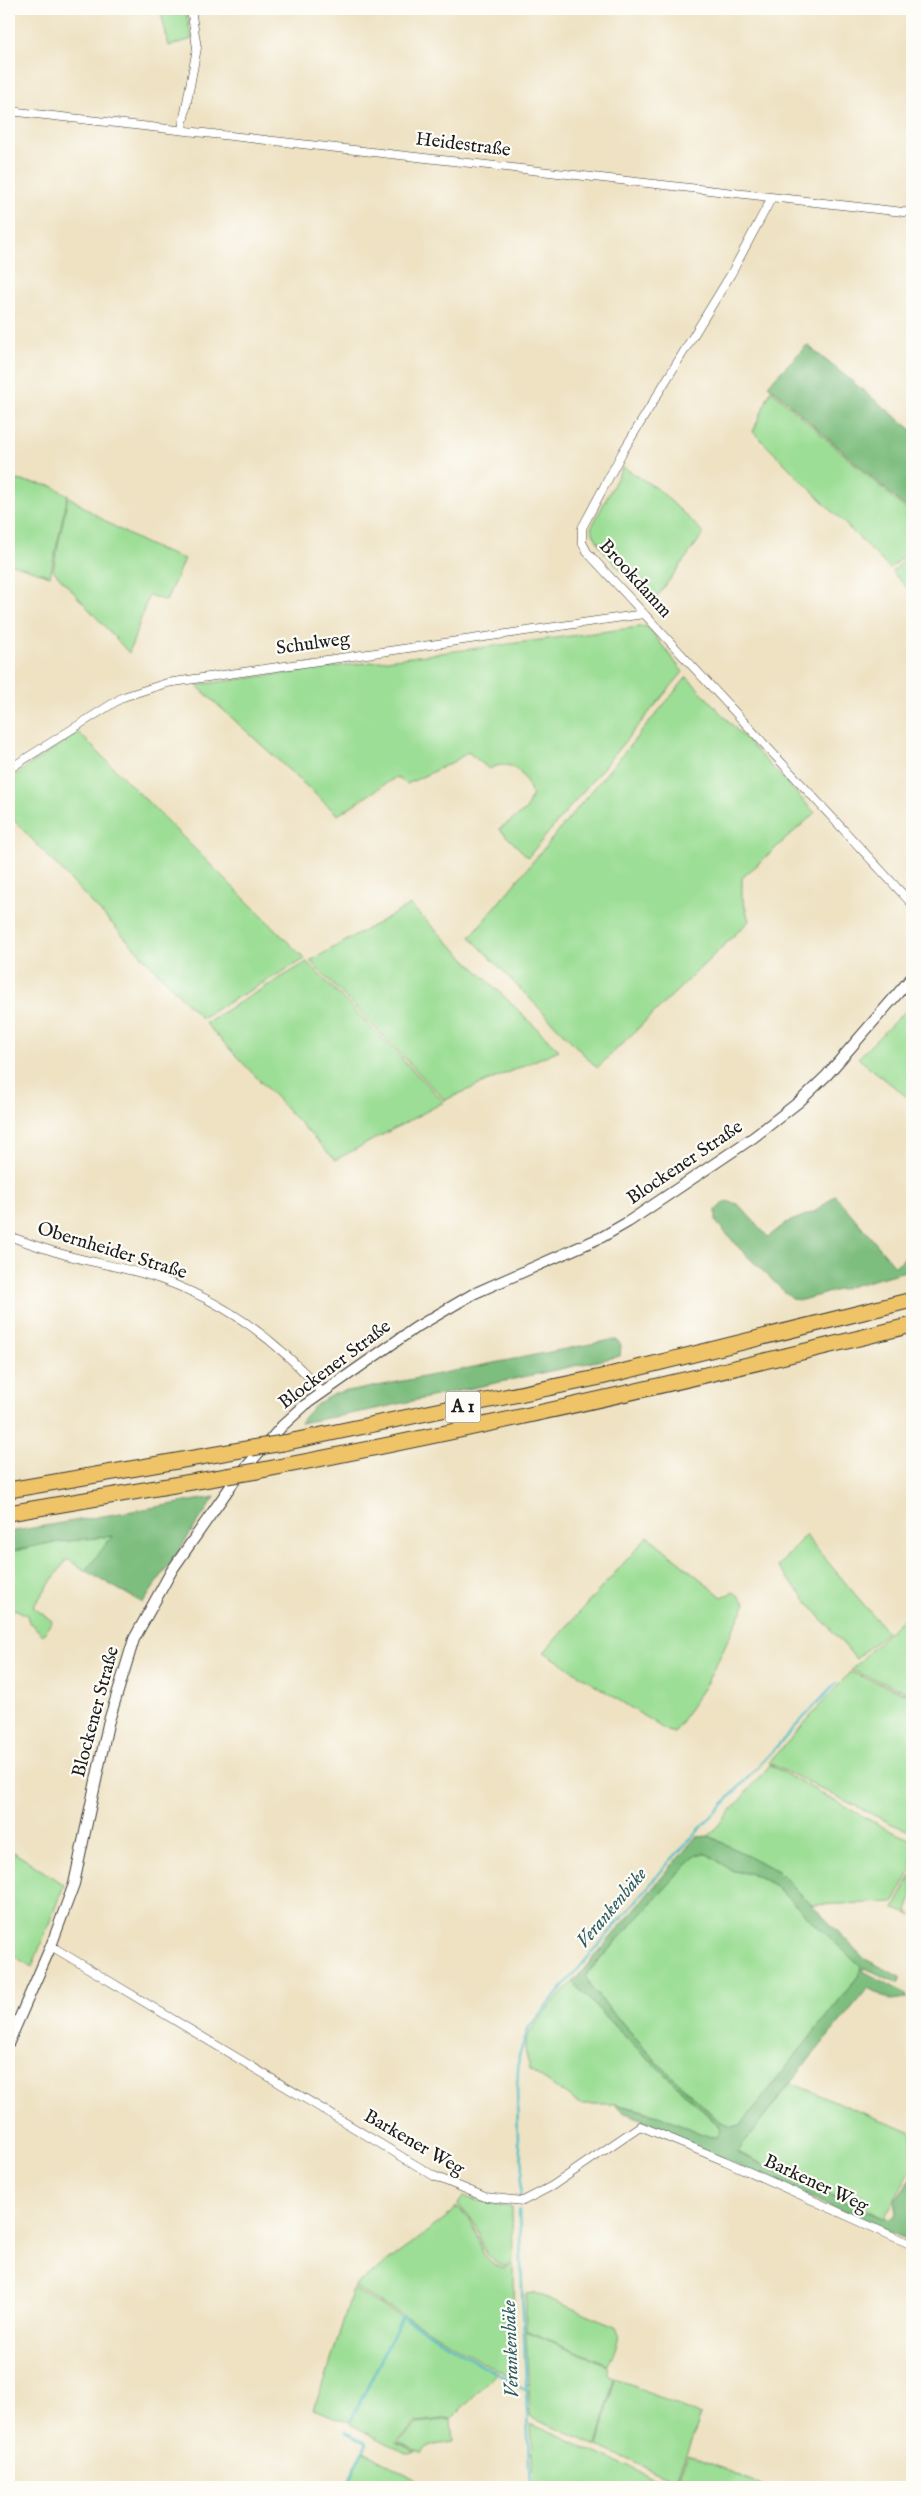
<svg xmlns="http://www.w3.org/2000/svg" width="921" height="2496" viewBox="0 0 921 2496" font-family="'IM FELL English',serif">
<rect width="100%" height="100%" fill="#fdfcf7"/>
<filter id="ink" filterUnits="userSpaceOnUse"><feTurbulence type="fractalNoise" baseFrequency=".02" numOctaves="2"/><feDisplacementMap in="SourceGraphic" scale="10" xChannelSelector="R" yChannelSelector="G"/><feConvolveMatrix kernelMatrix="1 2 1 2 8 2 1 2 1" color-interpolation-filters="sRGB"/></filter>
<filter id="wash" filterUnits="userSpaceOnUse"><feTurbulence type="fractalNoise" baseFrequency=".0096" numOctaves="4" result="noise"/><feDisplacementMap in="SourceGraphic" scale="20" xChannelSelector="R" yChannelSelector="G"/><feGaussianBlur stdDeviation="1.12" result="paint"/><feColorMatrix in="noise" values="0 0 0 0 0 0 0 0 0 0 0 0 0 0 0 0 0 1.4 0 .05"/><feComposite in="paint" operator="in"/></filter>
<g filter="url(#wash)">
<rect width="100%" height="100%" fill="#eee2c3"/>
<g fill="#9cde95" stroke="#5c7d58">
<path d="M160 9H185L192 39 169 46Z"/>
<path d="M771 390 912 515V548L890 569 753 432Z"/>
<path d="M623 467 658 489 704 533 654 601C631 580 603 558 591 528Z"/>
<path d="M9 479 52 486 68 495 50 576 9 563Z"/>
<path d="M68 496C105 522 141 545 184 559L166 601 149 595 129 653 53 570Z"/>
<path d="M912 552V593L892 572Z"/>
<path d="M647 626 683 672 528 857 499 829 526 810 532 794C525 774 512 757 489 769L468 752 455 761 407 784 396 777 338 815 196 685Z"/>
<path d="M687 677 815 813 742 878V896L749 921 597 1068 470 937Z"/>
<path d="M78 732 305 959 201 1018 9 815V779Z"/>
<path d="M410 905 559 1050 445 1100 310 961Z"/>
<path d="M307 962 444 1102 335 1160 205 1023Z"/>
<path d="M912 1004V1101L858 1058Z"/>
<path d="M805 1535 887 1632 856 1659 778 1567Z"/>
<path d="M113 1536 86 1571 67 1559 33 1607 52 1621 43 1635 29 1622 27 1615 15 1609 9 1614V1552L44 1544Z"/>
<path d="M648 1536 722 1597 734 1592 746 1603 707 1682 674 1733 667 1731 544 1652Z"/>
<path d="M912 1609V1694L851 1670Z"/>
<path d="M850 1672 912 1696V1832L892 1824 769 1763Z"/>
<path d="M770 1765 888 1830 912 1840V1868L894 1902 811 1905 778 1871 709 1836Z"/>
<path d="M9 1849 64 1885 32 1967 9 1953Z"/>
<path d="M696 1854H707L733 1871 753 1874 774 1885 861 1967 859 1975 741 2125 731 2127 718 2120 658 2063 592 1989 586 1975Z"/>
<path d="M912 1873V1897L907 1911 912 1915 894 1909Z"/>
<path d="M573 1982 618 2030 717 2124 721 2130 717 2136 710 2137 661 2116 637 2109 614 2104H580L530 2070C529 2063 525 2054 525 2047 527 2026 559 1997 573 1982Z"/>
<path d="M791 2083 912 2133V2169L884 2218 737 2152Z"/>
<path d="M463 2197 512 2208 513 2262 505 2266C478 2256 484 2240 472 2219 468 2212 461 2212 458 2204Z"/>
<path d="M456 2207 470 2218 483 2253 491 2263 504 2268 513 2264 514 2380 354 2287 452 2213Z"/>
<path d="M353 2289 402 2317 349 2422 313 2409 325 2380Z"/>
<path d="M535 2293 615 2326C624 2338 613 2352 608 2364L526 2330V2294Z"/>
<path d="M403 2317 497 2373 452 2418 416 2422 397 2442 415 2452 406 2453 350 2424Z"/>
<path d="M526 2331 608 2365 609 2375 614 2378 597 2446 530 2417Z"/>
<path d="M615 2378 701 2416 675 2481 598 2446Z"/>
<path d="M451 2419 453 2442C442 2444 428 2444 422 2454L399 2442 417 2423Z"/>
<path d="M531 2424 657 2480 654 2487H533Z"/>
<path d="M364 2451 413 2478 425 2487H347Z"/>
<path d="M688 2454 766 2487H688L676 2482Z"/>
</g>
<g fill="#7dbd7e" stroke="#4c6c4d" fill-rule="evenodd">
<path d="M807 345 912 430V513L768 385Z"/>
<path d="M835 1195 895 1266 912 1252V1269L802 1300 792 1299 740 1249 716 1222V1210L725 1201 738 1204 768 1237 786 1223 816 1211Z"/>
<path d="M611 1340H617L621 1345 620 1356 366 1411 300 1423C309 1408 335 1388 352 1391Z"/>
<path d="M215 1497 143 1603 86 1571 112 1536 44 1544 9 1552V1532Z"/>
<path d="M709 1836 778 1871 865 1959 901 1977 898 1983 865 1968 863 1971 907 1994V1998L891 2000 868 1988 792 2080 737 2153 884 2219 893 2218 897 2212 895 2201 912 2178V2242L639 2123 644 2120 623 2112 614 2104 661 2116 710 2137 717 2136 721 2130 717 2124 618 2030 573 1982 696 1837ZM697 1854H707L733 1871 753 1874 774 1885 861 1967 859 1975 741 2125 731 2127 718 2120 658 2063 592 1989 586 1974Z"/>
</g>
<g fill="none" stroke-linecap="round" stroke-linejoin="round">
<g stroke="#4fbec5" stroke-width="2.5">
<path d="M520 2196 523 2164 518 2143 517 2087 519 2056 529 2027 670 1861 836 1683"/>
<path d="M519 2210 530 2487"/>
<path d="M351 2421 402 2317 523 2389"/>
<path d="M346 2487 367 2443 346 2432"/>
</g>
</g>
</g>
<g filter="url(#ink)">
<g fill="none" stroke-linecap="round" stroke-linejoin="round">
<defs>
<g id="minor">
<path d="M9 111 912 213"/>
<path d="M182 129 197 48 191 9"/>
<path d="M771 199 731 274 622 453 582 528V542L587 552 912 904"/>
<path d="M9 769 123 697 167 683 644 614"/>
<path d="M9 1236C33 1245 56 1253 81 1259 102 1264 124 1268 144 1274 215 1295 274 1336 322 1392"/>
<path d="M51 1946 434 2176 485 2197 523 2201 552 2186 640 2126 725 2161 912 2245"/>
</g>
<path id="tertiary" d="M9 2042 51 1946 74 1884 108 1724 134 1639 172 1570 235 1480 282 1426 305 1405 415 1328 473 1294 602 1237 628 1222 754 1137 800 1101 827 1075 912 977"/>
<g id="motorway">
<path d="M283 1443 601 1377 912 1300"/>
<path d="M257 1471C477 1429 695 1379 912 1325"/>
<path d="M9 1490 252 1448"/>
<path d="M9 1513 227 1476"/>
</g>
</defs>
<use href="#minor" stroke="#3c3a35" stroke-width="9"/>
<use href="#tertiary" stroke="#3c3a35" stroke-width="12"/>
<use href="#motorway" stroke="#3c3a35" stroke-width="17"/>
<use href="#minor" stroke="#fff" stroke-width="8"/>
<use href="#tertiary" stroke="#fff" stroke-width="10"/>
<use href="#motorway" stroke="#efc469" stroke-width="15"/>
<defs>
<g id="motorway-bridge">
<path d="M252 1448 283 1443"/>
<path d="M227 1476 257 1471"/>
</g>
</defs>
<use href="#motorway-bridge" stroke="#3c3a35" stroke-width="17" stroke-linecap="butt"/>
<use href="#motorway-bridge" stroke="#efc469" stroke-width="15"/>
</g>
</g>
<g text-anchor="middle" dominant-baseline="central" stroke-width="4.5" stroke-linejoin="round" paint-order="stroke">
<rect fill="#fdfcf7" stroke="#605f5e" stroke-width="1" x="445.5" y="1391.5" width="35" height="31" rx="4"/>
<g font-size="18" font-weight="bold" fill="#1c1c1c">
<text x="463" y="1407">A 1</text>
</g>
<g font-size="19" fill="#1c1c1c" stroke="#fdfcf7">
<text transform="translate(463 145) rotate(7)">Heidestraße</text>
<text transform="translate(635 579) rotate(48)">Brookdamm</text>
<text transform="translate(313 644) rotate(-8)">Schulweg</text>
<text transform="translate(685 1163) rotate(-34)">Blockener Straße</text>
<text transform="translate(112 1251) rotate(17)">Obernheider Straße</text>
<text transform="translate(335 1365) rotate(-37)">Blockener Straße</text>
<text transform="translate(96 1712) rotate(-75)">Blockener Straße</text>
<text transform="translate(414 2143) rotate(30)">Barkener Weg</text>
<text transform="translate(816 2184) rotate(25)">Barkener Weg</text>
</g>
<g font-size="20" font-style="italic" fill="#305d60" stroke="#fdfcf7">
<text transform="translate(612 1908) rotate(-50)">Verankenbäke</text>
<text transform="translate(511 2349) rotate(-92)">Verankenbäke</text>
</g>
</g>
<rect width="921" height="2496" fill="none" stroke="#fdfcf7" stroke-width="30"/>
</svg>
